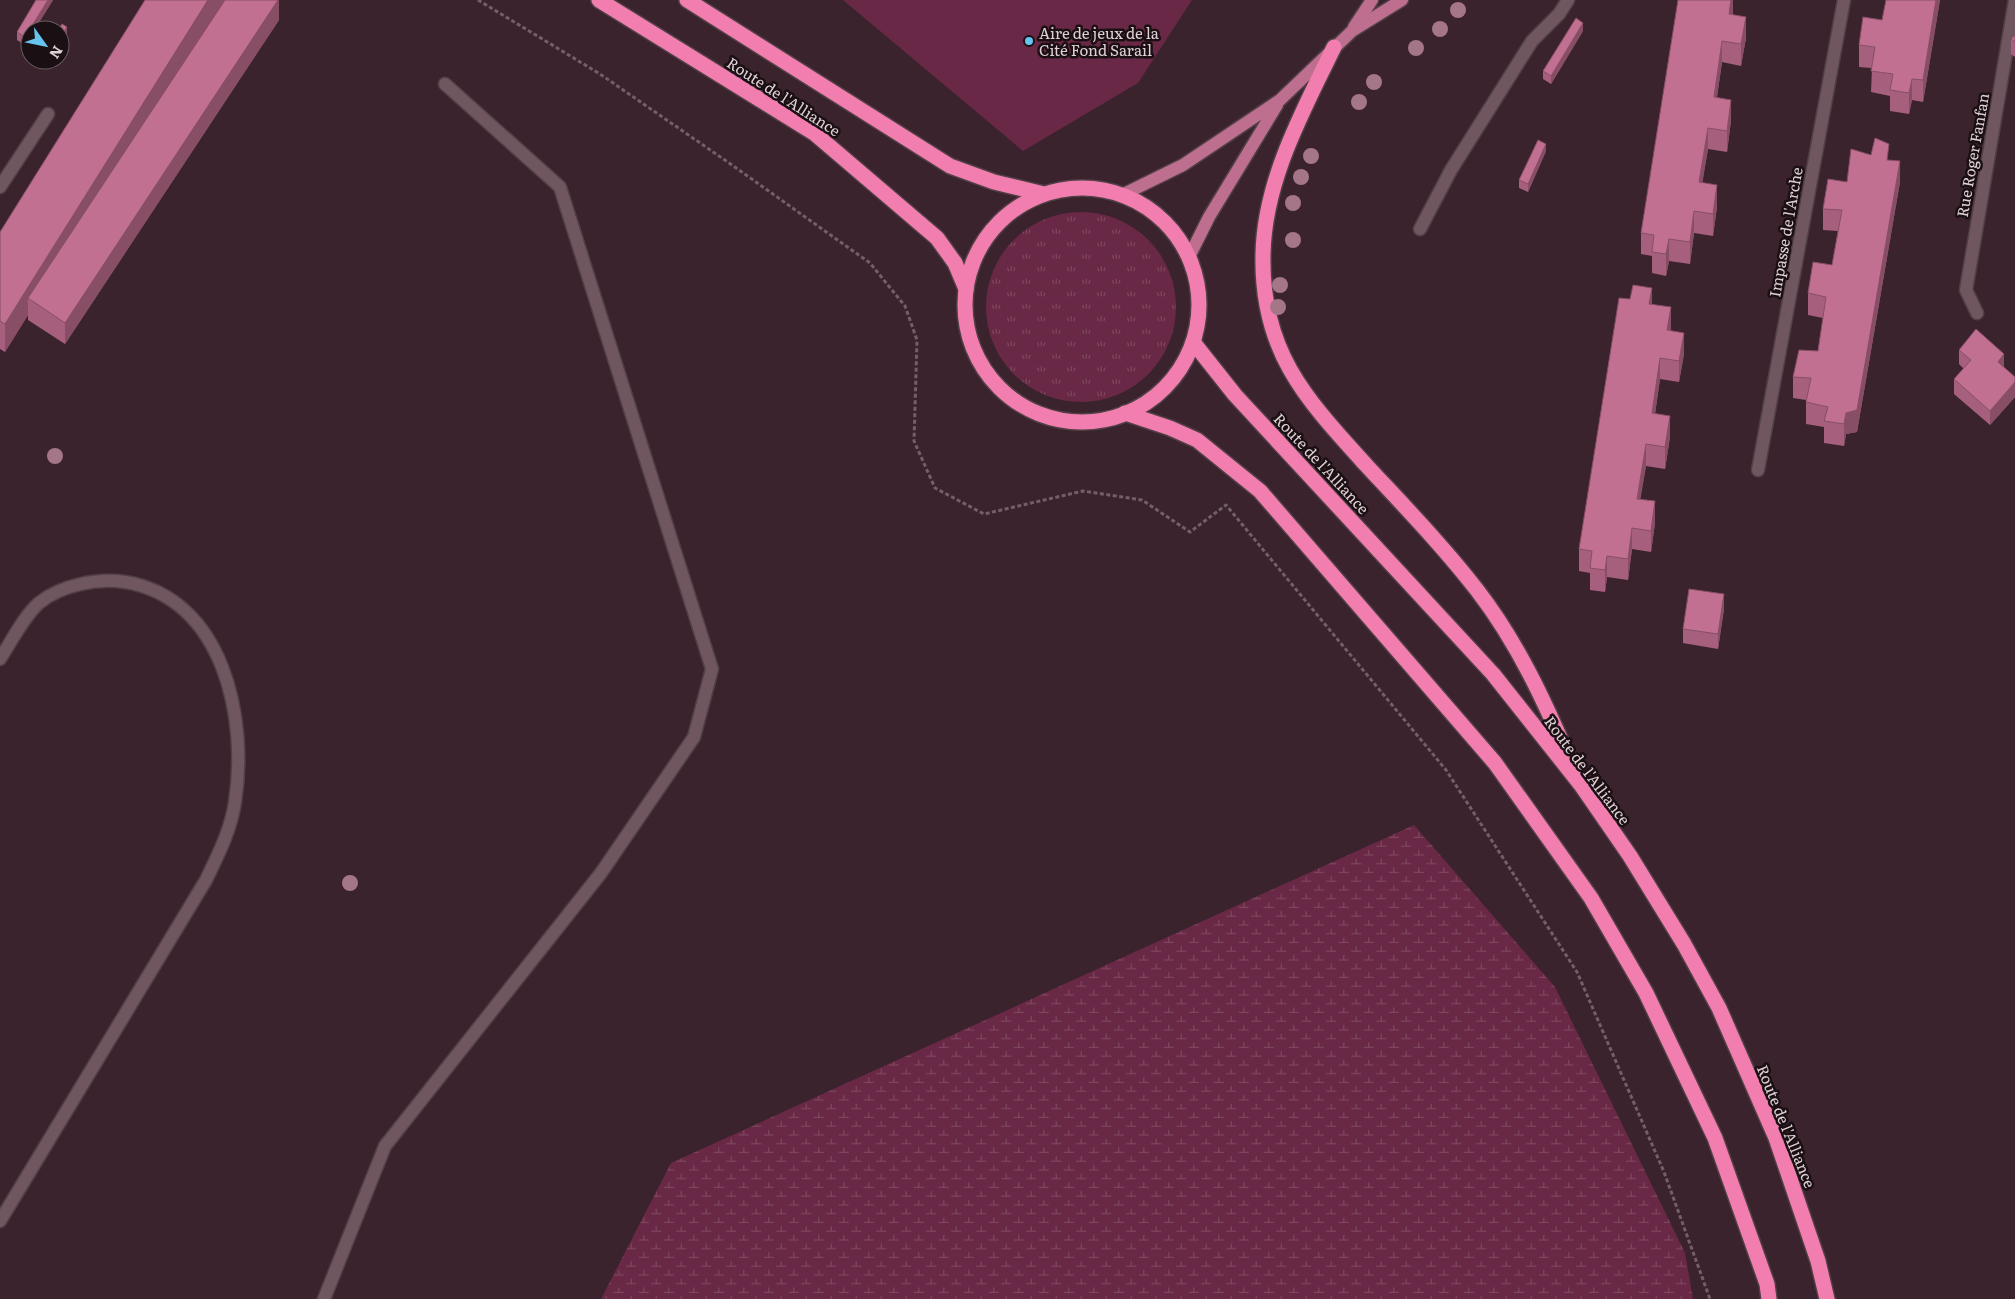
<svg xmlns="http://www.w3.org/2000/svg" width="2015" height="1299" viewBox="0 0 2015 1299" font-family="Literata,serif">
<defs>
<pattern id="grass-tufts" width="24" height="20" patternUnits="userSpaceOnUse" patternTransform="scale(1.25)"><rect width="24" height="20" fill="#692845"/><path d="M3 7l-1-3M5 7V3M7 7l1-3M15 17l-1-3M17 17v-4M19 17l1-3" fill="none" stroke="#7e465f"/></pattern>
<pattern id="wetland-marsh" width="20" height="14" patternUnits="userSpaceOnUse" patternTransform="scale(1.25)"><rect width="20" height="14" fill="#692845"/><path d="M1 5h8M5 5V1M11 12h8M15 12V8" fill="none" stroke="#7e465f"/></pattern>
</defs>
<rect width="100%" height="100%" fill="#3a232c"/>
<circle fill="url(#grass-tufts)" cx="1081" cy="307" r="95"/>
<path fill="url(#wetland-marsh)" d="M1414 825 1555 987 1685 1253 1693 1299H601L671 1163Z"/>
<path fill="#692845" d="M843 0H1192L1138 83 1023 151Z"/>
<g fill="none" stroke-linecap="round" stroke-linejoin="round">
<defs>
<g id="minor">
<path d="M0 187 48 114"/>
<path d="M1420 229 1451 170 1532 41 1559 14 1568 0"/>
<path d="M1977 313 1966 290 2015 0"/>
<path d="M1758 470 1844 0"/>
<path d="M0 659C11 642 24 616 39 603 61 585 97 578 125 582 224 598 248 719 235 802 231 830 218 855 206 880L0 1221"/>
<path d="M324 1299 385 1146 601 873 694 737 712 669 560 187 445 84"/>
</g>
<g id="major">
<path d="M1354 27 1372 0"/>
<path d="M1122 195 1183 165 1280 100 1352 31 1402 0"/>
<path d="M1189 257 1209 217 1277 105"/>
</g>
<g id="highway">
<path d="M599 0 814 133 937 238 955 263 966 289"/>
<path d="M687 0 950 166 994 182 1044 194"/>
<path d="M1334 47C1303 111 1264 181 1263 255 1261 351 1305 398 1366 465 1404 506 1443 546 1477 590 1518 643 1546 704 1572 766"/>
<circle cx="1082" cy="305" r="117"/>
<path d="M1193 342 1235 395 1493 674 1581 785 1630 856 1684 944 1719 1008 1776 1138 1818 1261 1827 1299"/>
<path d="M1125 413 1170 428 1197 440 1260 491 1495 763 1591 898 1646 993 1715 1138 1767 1284 1769 1299"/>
</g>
</defs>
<use href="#minor" stroke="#523f46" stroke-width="15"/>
<use href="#major" stroke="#523f46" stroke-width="15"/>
<use href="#highway" stroke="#523f46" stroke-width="18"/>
<path stroke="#745f67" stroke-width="3" stroke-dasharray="4 2.5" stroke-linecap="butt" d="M478 0 600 74 732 165 870 263 905 306 917 340 914 441 935 488 984 514 1083 491 1142 500 1190 532 1226 505 1446 770 1577 972 1664 1172 1710 1299"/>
<use href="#minor" stroke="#70565f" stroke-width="12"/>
<use href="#major" stroke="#be6e8f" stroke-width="12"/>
<use href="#highway" stroke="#f27eaf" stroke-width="15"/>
</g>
<g fill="#a57687">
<circle cx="1458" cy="10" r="8"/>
<circle cx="1440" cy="29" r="8"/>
<circle cx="1416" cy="48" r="8"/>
<circle cx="1374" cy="82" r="8"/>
<circle cx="1359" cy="102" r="8"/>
<circle cx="1311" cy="156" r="8"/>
<circle cx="1301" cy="177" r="8"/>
<circle cx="1293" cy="203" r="8"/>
<circle cx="1293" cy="240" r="8"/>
<circle cx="1280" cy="285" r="8"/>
<circle cx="1278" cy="307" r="8"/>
<circle cx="55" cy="456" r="8"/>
<circle cx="350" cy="883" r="8"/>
</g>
<g fill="#a6607d">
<path d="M36 0H53L25 45 17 40V32Z"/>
<path d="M279 0V20L65 344 28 320V315L5 352 0 349V232Z"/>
<path d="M1733 0V14L1746 38 1741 66 1722 62 1717 97 1731 121 1727 152 1708 149 1702 183 1717 207 1713 236 1694 233 1690 264 1669 261 1666 276 1652 273V256L1641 254V233Z"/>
<path d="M1940 0 1923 102 1912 100 1909 114 1890 111V96L1871 92 1872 68 1859 67V45L1882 20Z"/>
<path d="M1583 31 1551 84 1543 79V71Z"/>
<path d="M2015 35V57L2011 54V39Z"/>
<path d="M42 60H51L47 66 42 63Z"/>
<path d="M1546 151 1528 192 1519 188V180Z"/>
<path d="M1871 155 1889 160 1900 182 1857 432 1846 434 1844 446 1824 443V427L1806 424V400L1793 398V377L1818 351 1823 318 1808 315V293L1832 265 1838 231 1823 230V209Z"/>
<path d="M1652 304 1671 328V331L1684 354 1679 382 1660 379 1655 414 1670 437 1665 469 1646 466 1640 499 1655 523 1651 552 1632 549 1628 580 1607 577 1605 592 1590 590V573L1579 571V549Z"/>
<path d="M1959 350 2004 367 2015 377V397L1990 425 1954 394V379L1964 369 1959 364Z"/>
<path d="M1724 609 1718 649 1683 643V629Z"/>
</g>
<g fill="#874e66">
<path d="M48 0H53L34 30H30V37L25 45V37Z"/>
<path d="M208 0H226L28 298V315L5 352V324Z"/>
<path d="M278 0H279V20L65 344V323Z"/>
<path d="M1731 0H1733V12L1729 36V14Z"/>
<path d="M1936 0H1940L1923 102V80Z"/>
<path d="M1746 17V38L1741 66V44Z"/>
<path d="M1583 23V31L1551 84V76Z"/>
<path d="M67 27V34L60 45V38Z"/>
<path d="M1722 41V62L1714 118V97Z"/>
<path d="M47 60H51L47 66Z"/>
<path d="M1912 79V100L1909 114V93Z"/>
<path d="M1731 100V121L1727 152V131Z"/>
<path d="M1708 128V149L1699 204V182Z"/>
<path d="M1546 144V151L1528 192V184Z"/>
<path d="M1900 161V182L1857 432 1846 434 1844 446V424Z"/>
<path d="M1717 185V207L1713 236V214Z"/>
<path d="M1694 211V233L1690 264V242Z"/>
<path d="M1669 239V261L1666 276V254Z"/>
<path d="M1652 288V310L1649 304Z"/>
<path d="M1671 307V328L1667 352V330Z"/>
<path d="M1684 333V354L1679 382V361Z"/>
<path d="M2004 354V369L1998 362Z"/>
<path d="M1660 358V379L1652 435V413Z"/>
<path d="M2015 382V397L1990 425V411Z"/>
<path d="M1670 416V437L1665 469V447Z"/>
<path d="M1646 444V466L1637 520V499Z"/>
<path d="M1655 501V523L1651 552V531Z"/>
<path d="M1632 528V549L1628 580V559Z"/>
<path d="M1607 556V577L1605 592V570Z"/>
<path d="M1724 594V609L1718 649V634Z"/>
</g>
<g fill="#c17091" stroke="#874e66">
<path d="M36 0H48L25 37 17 32Z"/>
<path d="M145 0H208L5 324 0 321V232Z"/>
<path d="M225 0H278L65 323 28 298Z"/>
<path d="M1678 0H1731L1729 14 1746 17 1741 44 1722 41 1714 97 1731 100 1727 131 1708 128 1699 182 1717 185 1713 214 1694 211 1690 242 1669 239 1666 254 1652 252 1654 235 1641 233Z"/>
<path d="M1886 0H1936L1923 80 1912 79 1909 93 1890 90 1893 74 1871 71 1875 47 1859 45 1863 17 1882 20Z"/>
<path d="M1576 18 1583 23 1551 76 1543 71Z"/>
<path d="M62 24 67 27 60 38V30H58Z"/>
<path d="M2015 35V42L2011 39Z"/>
<path d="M1875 138 1889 144 1887 160 1900 161 1857 410 1846 413 1844 424 1824 421 1828 407 1806 402 1811 378 1793 377 1799 350 1818 351 1826 297 1808 293 1813 262 1832 265 1842 210 1823 209 1828 179 1847 182 1851 149 1871 155Z"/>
<path d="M1538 140 1546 144 1528 184 1519 180Z"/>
<path d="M1633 285 1652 288 1649 304 1671 307 1667 330 1684 333 1679 361 1660 358 1652 413 1670 416 1665 447 1646 444 1637 499 1655 501 1651 531 1632 528 1628 559 1607 556 1605 570 1590 568 1592 551 1579 549 1619 298 1630 299Z"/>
<path d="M1976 329 2004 354 1998 362 2015 377V382L1990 411 1954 379 1971 360 1959 350Z"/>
<path d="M1689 589 1724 594 1718 634 1683 629Z"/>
</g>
<circle fill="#66c4ef" stroke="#1a1014" stroke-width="2" cx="1029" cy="41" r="5"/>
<g text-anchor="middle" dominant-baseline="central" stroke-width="5" stroke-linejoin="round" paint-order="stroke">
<g font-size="15" fill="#e0d0d5" stroke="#1a1014" text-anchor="start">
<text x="1039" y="32">Aire de jeux de la<tspan x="1039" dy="17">Cité Fond Sarail</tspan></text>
</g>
<g font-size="15" fill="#e0d0d5" stroke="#1a1014">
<text transform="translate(784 96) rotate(33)">Route de l'Alliance</text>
<text transform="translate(1972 155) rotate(-80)">Rue Roger Fanfan</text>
<text transform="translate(1785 232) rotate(-80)">Impasse de l'Arche</text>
<text transform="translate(1322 463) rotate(47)">Route de l'Alliance</text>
<text transform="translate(1588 770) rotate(53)">Route de l'Alliance</text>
<text transform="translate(1787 1126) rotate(68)">Route de l'Alliance</text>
</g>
</g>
<g transform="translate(45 45) rotate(123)"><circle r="24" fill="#1a1014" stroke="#695d61"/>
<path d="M0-4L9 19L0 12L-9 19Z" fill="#66c4ef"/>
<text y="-8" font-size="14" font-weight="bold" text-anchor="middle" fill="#e0d0d5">N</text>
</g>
</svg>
